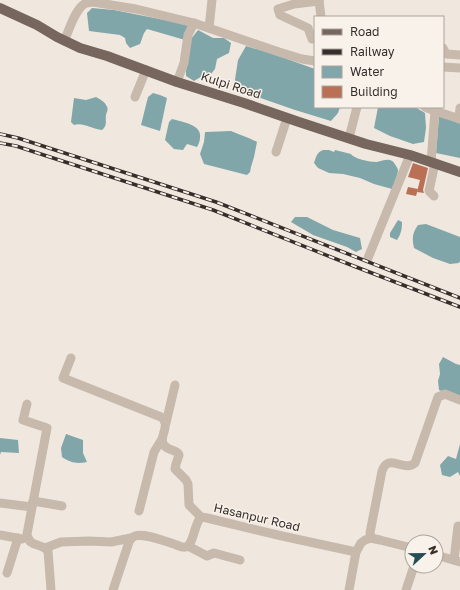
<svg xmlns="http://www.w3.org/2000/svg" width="460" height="590" viewBox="0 0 460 590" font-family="'Golos Text',sans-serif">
<rect width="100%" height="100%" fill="#f0e8df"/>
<g fill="#81a6aa">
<path d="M92 8 114 10 190 25 185 40 147 29 144 33 140 44 130 48 126 43 125 38 120 35 89 31 87 13Z"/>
<path d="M198 30 213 38H224L231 43 229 53 217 59 215 69 211 74 204 75 194 81 186 76V71L191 39Z"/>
<path d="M246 46 273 54 315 69V107H340L338 113 331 121 295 110 237 90 234 86 238 60Z"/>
<path d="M153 93 160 95 167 98 160 131 141 125 148 97Z"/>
<path d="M96 97C99 99 104 101 106 105 109 109 107 111 106 115 105 121 108 125 102 130 92 129 82 122 74 125L71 122 74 98 86 100Z"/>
<path d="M378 107H415L425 113 426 128 424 142 413 144 390 136 374 128Z"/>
<path d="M439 116 460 123V158L436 153Z"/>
<path d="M172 119C182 122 202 124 200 138 200 141 198 145 197 147L187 144 183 150 174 149 165 140 169 122Z"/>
<path d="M231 131C239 135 249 137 257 142L254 157 251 167 250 172 247 175 204 164 200 154 204 142 205 132Z"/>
<path d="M323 150H329L334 152 335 150 351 154C354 159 370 162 377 162 384 161 391 156 396 166 397 167 398 169 398 171 397 177 394 184 392 189L374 184 360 178 343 174 329 173 318 168 314 163C316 157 317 152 323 150Z"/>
<path d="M295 217H307L333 230 360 238 362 249 356 252 347 247 313 235 291 222Z"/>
<path d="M398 220 402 222C402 229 401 234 397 240L390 237V233Z"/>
<path d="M426 224 460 237V261L459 263 450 264 433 258 414 248C412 239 412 233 418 225Z"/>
<path d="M443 357 456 364 460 365V398L439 390 438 381 440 374 439 364Z"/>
<path d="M66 434 83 440V453L87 462C77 464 71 463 62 457L61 448Z"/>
<path d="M0 438 18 440 19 453 1 452 0 455Z"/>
<path d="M460 444V476L458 472 450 477 442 475 440 465 448 456 456 459Z"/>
</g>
<g fill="#b97054">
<path d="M413 163 428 168 423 190 424 193 417 192 420 180 408 177Z"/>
<path d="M408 187 418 189 416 196 406 194Z"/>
</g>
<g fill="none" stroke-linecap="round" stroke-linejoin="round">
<g stroke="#c7b9ac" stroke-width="9">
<path d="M319 0 321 17"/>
<path d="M209 28 212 0"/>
<path d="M315 39H312L308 28 280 15 278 9 294 4 319 1"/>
<path d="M64 41C69 31 75 8 86 3 87 3 92 2 93 2L136 9 194 23 279 52 302 59 315 61"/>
<path d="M443 48 446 54 460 55"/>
<path d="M443 67 460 68"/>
<path d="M177 82 184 63 188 35 194 23"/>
<path d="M135 97 146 70"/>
<path d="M425 107 435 111 460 119"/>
<path d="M459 119 460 108"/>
<path d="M349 138 357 107"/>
<path d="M276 152 287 118"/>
<path d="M431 162 435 111"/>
<path d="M434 196 429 191 435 163"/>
<path d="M368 258 410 155"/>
<path d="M71 358 63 378 161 417C173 426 155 439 166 447 169 450 174 450 178 453L179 455 176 464 175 469 186 480 188 484 189 505 201 517"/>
<path d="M27 404 23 420 47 428 27 534C29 548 40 542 48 551L51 590"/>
<path d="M166 423 175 385"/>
<path d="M33 501 62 506"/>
<path d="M0 503 32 507"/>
<path d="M139 511 154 452 162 439"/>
<path d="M0 535 22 539"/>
<path d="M371 538 370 533 382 471C389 452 404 473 415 463L438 397 445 394 460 400"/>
<path d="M188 546 207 556 214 553 240 560"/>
<path d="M45 548 61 542 89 541 111 542 131 538"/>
<path d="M436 555 460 562"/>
<path d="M454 560 458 526"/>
<path d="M7 573 18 538"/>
<path d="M113 590 129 542C130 540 132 537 135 536 145 533 164 541 174 544 177 545 182 548 186 547 194 544 194 524 201 517L207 518 282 536 356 552"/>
<path d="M349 590 356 552 361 543 365 540 371 538 380 540 412 548"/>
<path d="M406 590 414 566"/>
</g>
<path stroke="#76665d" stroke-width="10" d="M0 8 37 25 57 37 80 48 107 56 177 82 244 103 299 122 366 144 410 155 460 172"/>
<defs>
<g id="rail">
<path d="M0 134 18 138 216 202 460 298"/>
<path d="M0 143 16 146 213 210 351 265 460 307"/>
</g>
</defs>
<use href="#rail" stroke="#362e2a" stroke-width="3.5"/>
<use href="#rail" stroke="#f8f2eb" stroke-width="2" stroke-dasharray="6" stroke-linecap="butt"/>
</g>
<g text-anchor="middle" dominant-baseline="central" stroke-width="3" stroke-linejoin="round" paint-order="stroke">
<g font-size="12" fill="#362e2a" stroke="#f8f2eb">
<text transform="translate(231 85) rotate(18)">Kulpi Road</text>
<text transform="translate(257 517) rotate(13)">Hasanpur Road</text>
</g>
</g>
<rect x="314" y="16" width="130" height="92" fill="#f8f2eb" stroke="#aaa49e"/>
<rect x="322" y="29" width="20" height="6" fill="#76665d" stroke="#aaa49e"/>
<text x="350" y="36" font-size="12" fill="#362e2a">Road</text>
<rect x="322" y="49" width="20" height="6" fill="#362e2a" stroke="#aaa49e"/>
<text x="350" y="56" font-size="12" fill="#362e2a">Railway</text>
<rect x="322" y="66" width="20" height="12" fill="#81a6aa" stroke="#aaa49e"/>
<text x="350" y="76" font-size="12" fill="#362e2a">Water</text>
<rect x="322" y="86" width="20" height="12" fill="#b97054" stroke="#aaa49e"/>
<text x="350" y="96" font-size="12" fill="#362e2a">Building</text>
<g transform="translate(424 554) rotate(68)"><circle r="19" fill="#f8f2eb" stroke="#aaa49e"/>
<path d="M0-3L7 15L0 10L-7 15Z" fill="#244e53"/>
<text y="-6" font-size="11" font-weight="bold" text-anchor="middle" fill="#362e2a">N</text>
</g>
</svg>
